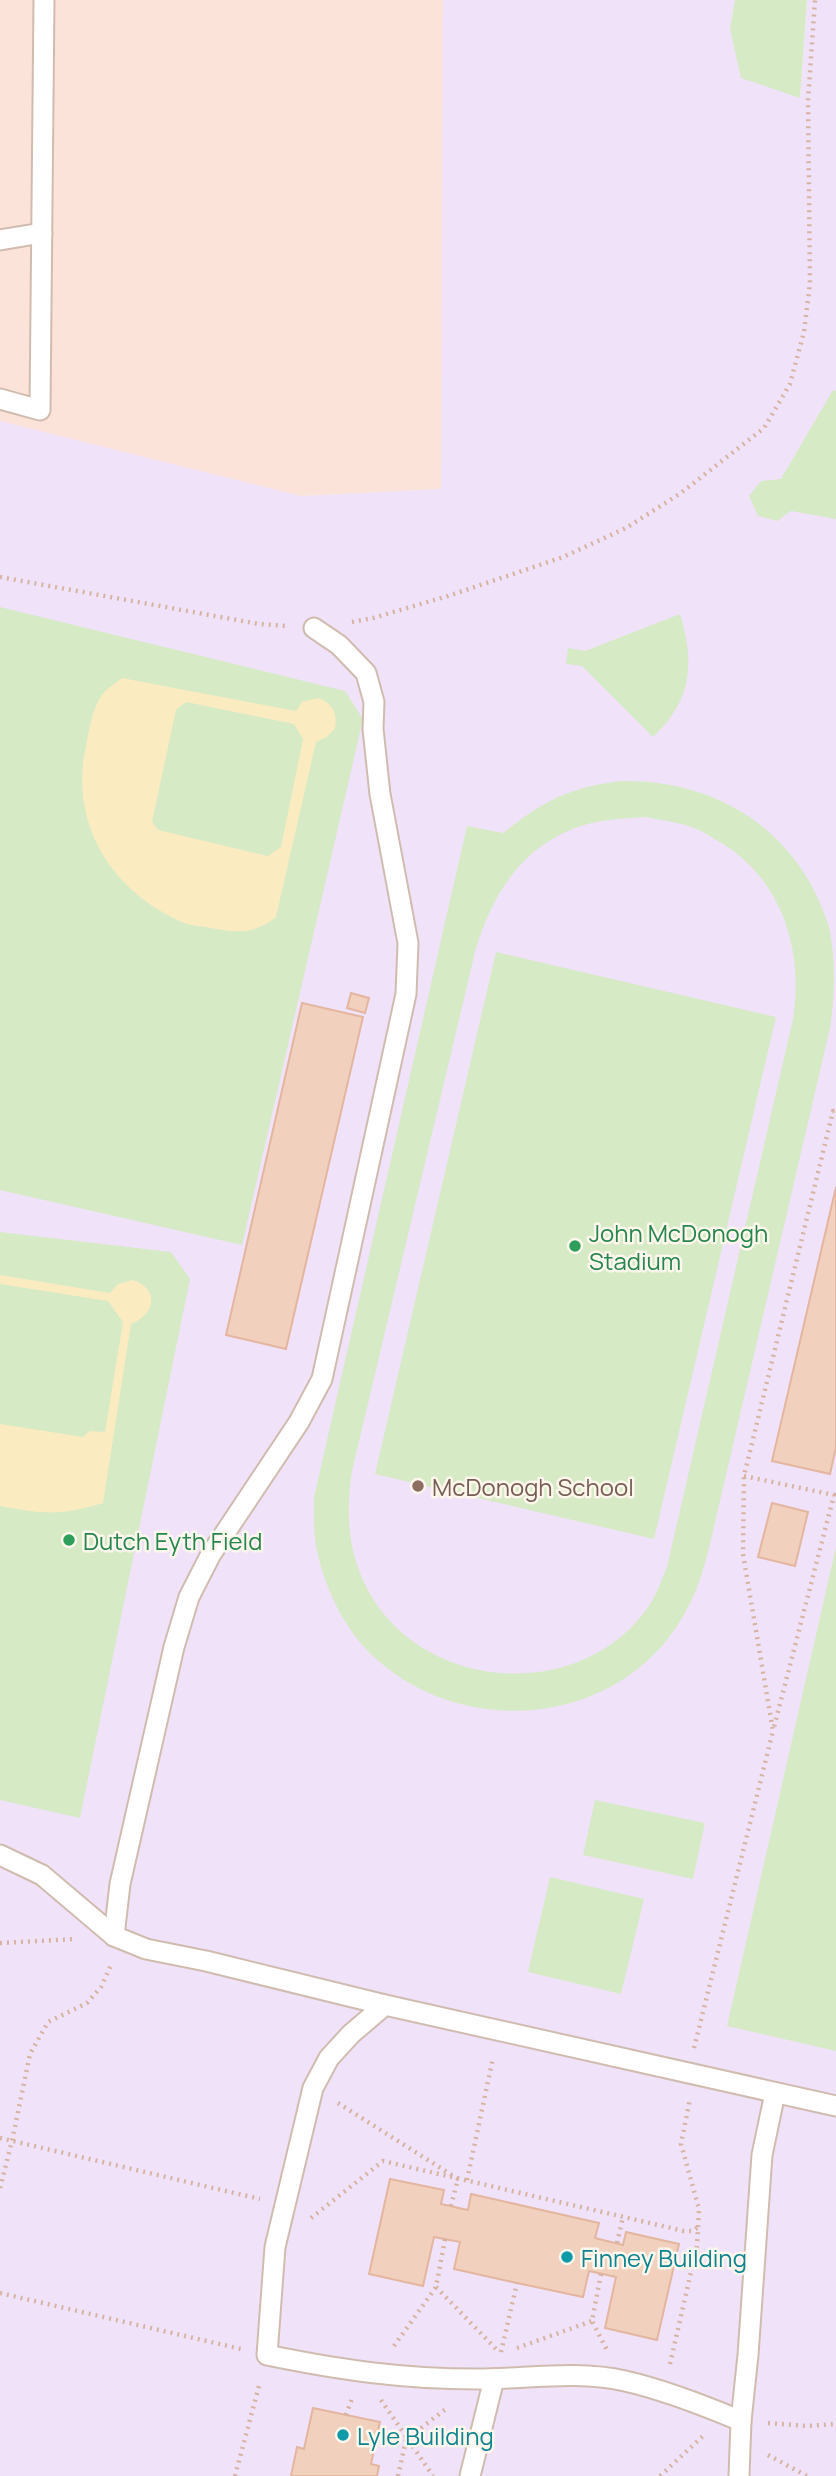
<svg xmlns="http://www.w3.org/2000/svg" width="836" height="2476" viewBox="0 0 836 2476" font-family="Manrope,sans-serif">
<rect width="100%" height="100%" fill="#fcf3e6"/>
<path fill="#fce3da" d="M0 0H443L442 489 301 496 0 421Z"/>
<path fill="#f0e3f9" d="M443 0H735L730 29 800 98 807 0H836V2476H0V421L301 496 441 489Z"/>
<g fill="#d6eac5" fill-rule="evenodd">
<path d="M735 0H807L800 98 741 78 730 29Z"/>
<path d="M833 390 836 391V519L791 511 777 521 758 516 749 496 761 481 781 479Z"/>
<path d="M0 607 345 691 363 719 242 1245 0 1190Z"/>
<path d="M680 614C695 664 692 700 653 737L582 666 566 664 568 648 585 651Z"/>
<path d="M621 781C718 779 800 832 829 927 836 959 835 995 830 1028L709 1548C702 1577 693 1602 677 1626 610 1728 460 1738 373 1656 346 1631 326 1591 318 1555 313 1536 314 1516 314 1497L467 826 503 833C545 800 568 788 621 781ZM644 817C661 820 680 822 696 829 705 832 712 838 720 842 782 879 804 951 793 1019L667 1567C661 1581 656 1597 646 1610 578 1703 422 1692 368 1590 347 1551 346 1513 352 1471L476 948C492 897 518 852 570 830 592 820 620 819 644 817Z"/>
<path d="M496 952 776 1017 654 1539 375 1474Z"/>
<path d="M0 1232 171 1252 190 1279 80 1818 0 1800Z"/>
<path d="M836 1547V2051L727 2026Z"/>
<path d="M595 1800 705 1823 693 1879 583 1855Z"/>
<path d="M550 1877 644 1899 621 1994 528 1972Z"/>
</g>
<g fill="#fbebc1" fill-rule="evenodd">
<path d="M122 678 296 711 302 702 318 698C332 702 338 714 335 728L327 737 316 742 276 917C255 934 237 933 211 928 201 926 190 926 180 921 110 890 69 822 86 746 89 730 92 709 102 695 106 689 116 683 122 678ZM186 702 294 724 303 739 281 847 268 856 158 830 152 822 176 710Z"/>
<path d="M0 1275 110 1293 118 1284 133 1280C160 1289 155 1315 131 1324L103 1503C60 1516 44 1514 0 1506V1424L83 1437 90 1431 105 1432 123 1322 108 1301 0 1284Z"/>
</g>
<g fill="#f1d0be" stroke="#e4b59f" stroke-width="2">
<path d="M351 993 369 998 365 1013 347 1008Z"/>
<path d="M302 1003 363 1017 286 1349 226 1335Z"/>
<path d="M836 1187V1447L830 1474 772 1461Z"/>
<path d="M772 1503 808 1512 795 1566 758 1557Z"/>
<path d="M390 2179 444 2190 441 2204 468 2210 471 2194 599 2223 595 2238 623 2245 626 2232 679 2244 657 2340 605 2328 616 2277 589 2271 583 2297 517 2283 454 2269 460 2242 434 2237 423 2286 369 2274Z"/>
<path d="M313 2408 380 2422 371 2464 379 2466 377 2476H291L297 2447 304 2449Z"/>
</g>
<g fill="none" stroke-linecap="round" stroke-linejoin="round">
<defs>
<g id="service">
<path d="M0 240 42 233"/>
<path d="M0 399 40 410 44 0"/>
<path d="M0 1855 42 1875 114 1936 146 1949 206 1961 385 2005 836 2106"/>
<path d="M114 1936 120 1884 174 1647 189 1597 211 1554 299 1422 322 1379 406 994 408 943 380 794 373 729 374 702 366 673 339 645 314 628"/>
<path d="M385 2005 351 2034 329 2058 313 2088 275 2247 267 2355C340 2370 402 2379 477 2379 527 2379 576 2370 625 2381 665 2390 703 2405 741 2421"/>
<path d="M470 2476 494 2379"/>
<path d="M739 2476 741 2421 748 2355 762 2155 775 2093"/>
</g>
</defs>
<use href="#service" stroke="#d0bcaf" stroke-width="23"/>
<g stroke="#d7b3a1" stroke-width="4.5" stroke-dasharray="2 5" stroke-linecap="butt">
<path d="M0 577 259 624 288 626"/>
<path d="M352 622 373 618 448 596 563 557 626 528 681 493 764 428 790 384 804 332 810 283 808 101 815 0"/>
<path d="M744 1476 834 1495 774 1727"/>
<path d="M0 1943 76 1939"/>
<path d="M694 2048 773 1731 743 1554 744 1476 833 1111 836 1112"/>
<path d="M338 2103 458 2179 451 2206"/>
<path d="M0 2138 260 2199"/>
<path d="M467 2180 493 2058"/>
<path d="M0 2188 12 2141 30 2054 48 2022 87 2003 101 1987 111 1965"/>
<path d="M311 2218 383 2161 684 2231H693L698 2227"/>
<path d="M617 2243 623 2217"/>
<path d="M601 2274 592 2321 608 2352"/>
<path d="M436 2287 497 2350"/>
<path d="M0 2293 241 2349"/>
<path d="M394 2346 436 2287 445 2239"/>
<path d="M517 2348 592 2321"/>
<path d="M501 2352 517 2283"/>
<path d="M670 2364 697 2246 699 2209 681 2144 690 2099"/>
<path d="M381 2400 433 2476"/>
<path d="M346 2415 353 2396"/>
<path d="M768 2423 807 2426 836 2424"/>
<path d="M768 2455 807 2476"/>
<path d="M235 2476 260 2382"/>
<path d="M398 2476 406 2440 448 2407"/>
<path d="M660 2476 703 2436"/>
</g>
<use href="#service" stroke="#fff" stroke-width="19"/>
</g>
<g fill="#2e9e5b" stroke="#fff7ed" stroke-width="2.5">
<circle cx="575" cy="1246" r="7"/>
<circle cx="69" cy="1540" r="7"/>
</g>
<circle fill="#8d6e63" stroke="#fff7ed" stroke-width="2.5" cx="418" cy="1486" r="7"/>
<g fill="#0f9aa8" stroke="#fff7ed" stroke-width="2.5">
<circle cx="567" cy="2257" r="7"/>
<circle cx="343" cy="2435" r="7"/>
</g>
<g text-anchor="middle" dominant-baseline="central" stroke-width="5" stroke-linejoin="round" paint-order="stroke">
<g font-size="24" fill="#27864d" stroke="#fff7ed" text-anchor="start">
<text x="589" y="1232">John McDonogh<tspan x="589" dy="28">Stadium</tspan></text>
<text x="83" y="1540">Dutch Eyth Field</text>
</g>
<g font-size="24" fill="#785e54" stroke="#fff7ed" text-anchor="start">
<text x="432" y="1486">McDonogh School</text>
</g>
<g font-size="24" fill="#0d838f" stroke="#fff7ed" text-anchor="start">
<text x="581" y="2257">Finney Building</text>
<text x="357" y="2435">Lyle Building</text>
</g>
</g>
</svg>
